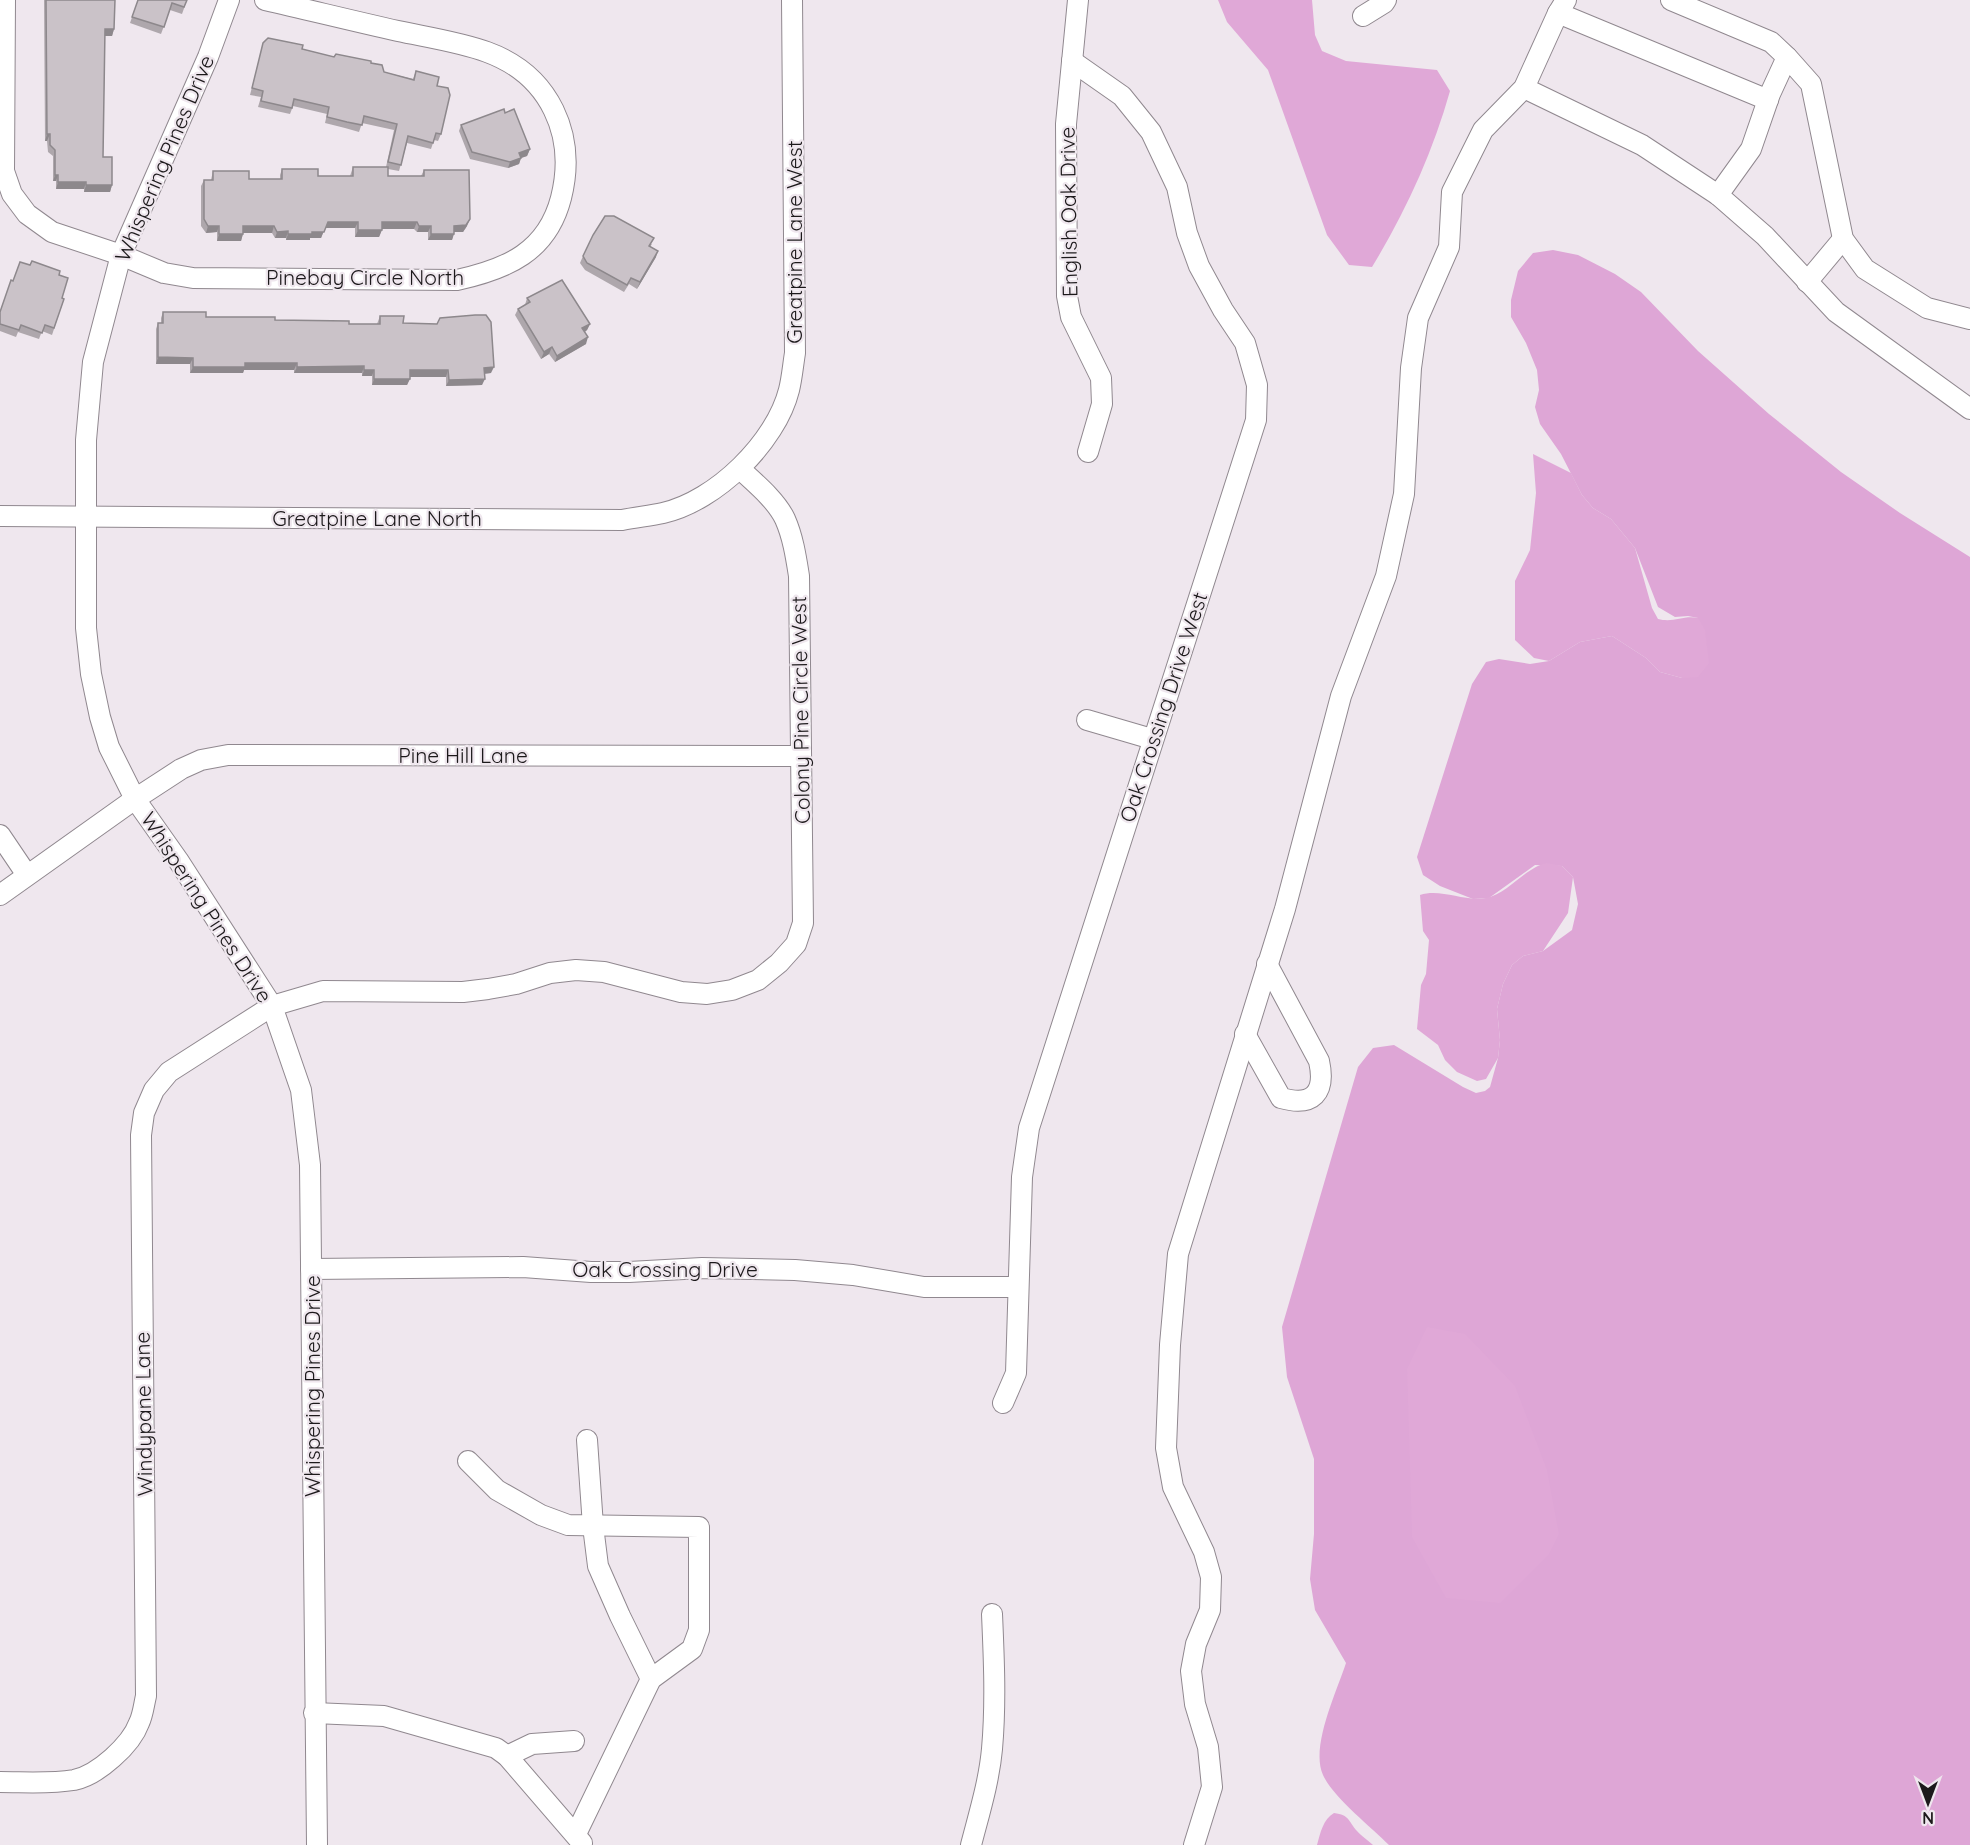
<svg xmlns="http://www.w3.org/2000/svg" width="1970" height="1845" viewBox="0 0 1970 1845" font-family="Quicksand,sans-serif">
<rect width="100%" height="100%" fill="#efe7ee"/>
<path fill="#dea6d6" d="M1553 250 1578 255 1615 274 1641 292 1698 351 1769 414 1841 472 1900 513 1970 557V1845H1389C1371 1827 1333 1797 1323 1775 1310 1747 1337 1691 1346 1663L1315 1610 1310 1579 1314 1534V1459L1287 1377 1282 1327 1358 1067 1373 1048 1394 1045 1463 1087 1476 1093 1485 1091 1490 1087 1498 1058 1500 1040 1497 1009 1503 984 1512 965 1523 956 1543 951 1572 930 1578 904 1573 877 1562 866 1535 865 1489 898 1473 899 1440 886 1423 875 1417 857 1472 684 1486 662 1499 659 1530 664 1549 661 1580 642 1612 636 1646 658 1660 672 1682 678 1698 618 1688 616 1675 617 1658 607 1635 548 1611 519 1593 508 1582 495 1561 454 1540 424 1535 407 1539 390 1537 370 1526 343 1511 317V300L1518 271 1533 253Z"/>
<g fill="#e0a8d7">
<path d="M1218 0H1312L1315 35 1322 51 1346 61 1437 70 1450 91C1433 152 1405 213 1372 267L1349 265 1327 235 1268 70 1227 22Z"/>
<path d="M1533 454 1571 473 1582 495 1593 508 1611 519 1635 548 1652 608 1658 619C1674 623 1683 615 1698 618L1705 630 1709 663 1698 677 1682 678 1660 672 1646 658 1612 636 1580 642 1549 661 1534 658 1515 640V581L1530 550 1536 493Z"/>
<path d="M1547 863 1562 866 1573 877 1568 913 1543 951 1523 956 1512 965 1503 984 1497 1009 1500 1040 1498 1058 1486 1079 1477 1081 1457 1072 1445 1060 1438 1045 1417 1029 1421 985 1426 974 1429 940 1423 931 1420 895C1441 888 1464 902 1486 898 1508 894 1524 868 1547 863Z"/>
<path d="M1427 1327 1465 1334 1515 1386 1547 1470 1559 1534 1549 1554 1500 1603 1446 1598 1412 1537 1407 1369Z"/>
<path d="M1334 1813C1350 1815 1348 1821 1357 1831 1361 1836 1368 1840 1373 1845H1317C1320 1834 1323 1819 1334 1813Z"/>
</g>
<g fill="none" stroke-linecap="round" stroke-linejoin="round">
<defs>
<g id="minor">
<path d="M5 0 4 171 12 194 27 214 52 232 121 255 164 273 193 278 457 280C507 269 547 252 561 198 577 135 550 75 487 52 460 42 426 37 398 31 353 21 309 10 265 0"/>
<path d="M229 0 208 57 121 255 93 362 86 440V628L91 674 100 717 109 747 135 799 178 860 272 1006 301 1090 310 1165 317 1845"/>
<path d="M1078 0 1066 124 1067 296 1071 317 1101 378 1102 404 1088 452"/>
<path d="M1671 0 1771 42 1787 57 1811 84 1843 239 1865 269 1927 308 1970 319"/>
<path d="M1558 13 1768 100"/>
<path d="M1363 16 1384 3 1386 0"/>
<path d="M1524 88 1642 145 1718 195 1765 236 1836 312 1970 409"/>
<path d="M1718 195 1751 149 1770 94 1787 57"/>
<path d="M1807 282 1843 239"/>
<path d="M0 516 622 520C636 517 650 516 663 513 716 501 776 442 789 390 792 378 793 365 795 353L792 0"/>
<path d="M1087 720 1152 739"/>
<path d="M0 835 27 875"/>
<path d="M0 895 135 799 181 769 201 760 228 755 801 756"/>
<path d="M1245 1034 1281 1098C1313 1107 1326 1093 1319 1061L1267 964"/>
<path d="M311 1269 523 1267 591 1272H629L702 1268 795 1270 853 1275 924 1287H1018"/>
<path d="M1003 1403 1016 1373 1022 1177 1029 1128 1256 420 1257 385 1245 343 1223 310 1199 266 1187 233 1177 187 1151 132 1122 96 1072 61"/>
<path d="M587 1440 593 1526 598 1566 620 1616 651 1679"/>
<path d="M468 1461 497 1490 541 1515 568 1525 699 1527V1630L692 1649 651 1679 576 1834"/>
<path d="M314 1713 384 1716 496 1748 507 1756 582 1843"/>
<path d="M507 1756 532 1744 574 1741"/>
<path d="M0 1782C25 1782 50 1784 74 1780 98 1775 131 1745 139 1723 143 1715 144 1704 146 1696L141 1135 144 1113 154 1090 169 1072 272 1006 323 991 463 992 488 989 516 984 550 973 576 970 604 972 681 992 707 994 732 990 758 980 779 963 796 944 803 923 799 576C796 557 793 537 785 519 776 500 755 483 740 469"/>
<path d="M971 1845C979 1814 989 1782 992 1749 996 1704 994 1659 992 1614"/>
<path d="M1194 1845 1212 1787 1208 1747 1195 1704 1191 1671 1196 1644 1210 1610 1211 1577 1204 1552 1173 1487 1166 1448 1170 1345 1178 1254 1285 909 1341 696 1386 576 1404 494 1411 368 1418 318 1449 247 1452 192 1483 130 1524 88 1558 13 1566 0"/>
</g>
</defs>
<use href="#minor" stroke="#90888f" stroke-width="22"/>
<use href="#minor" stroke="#fff" stroke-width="20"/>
</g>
<g fill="#aea7ac">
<path d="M44 0H115L114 29 112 36H105L103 157 112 185 110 192H84V189H56V181H53V156L48 152 47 141H45Z"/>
<path d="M138 0H187L182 14 170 10 161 34 130 23Z"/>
<path d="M263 43 302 49 334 57 371 63 384 72 413 79 416 71 437 86 441 134 438 141 434 140 431 149 407 143 399 171 388 169V176H421L424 170 467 226 463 232H454L452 240H428V232H417L414 229H382L379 237H355V228H325L321 238H310V240H286V238H275L272 233H243L241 241H217V232L206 233 201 226V186L204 180H211L213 171 249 179H280V175L282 169 318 176H350L353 167H386L394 130 362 123 359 132 345 128 325 123 327 114 293 106 290 114 258 107 261 97 250 95Z"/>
<path d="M505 113 530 149 527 156 521 158 519 164 508 168 470 159 459 131 461 125Z"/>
<path d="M652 244 650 247 656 257 637 289 629 284 624 292 585 270 580 263 583 256Z"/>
<path d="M59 275 62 298 64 299 52 335 42 331 39 339 18 332 16 337 0 331V312L13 280Z"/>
<path d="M527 298 590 324 587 330 585 332 586 344 555 362 549 354 541 359 515 315 518 309 525 305Z"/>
<path d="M163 312 206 317 349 324H377L380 316 403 323 491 373 484 374 482 385 446 386V377H410L407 385H372V376H362V373H294V370H244L243 373H190V364H156V329L158 323H161V318Z"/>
</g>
<g fill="#8d888c">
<path d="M105 29H114L112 36H102Z"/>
<path d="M47 134H50L47 141H45Z"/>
<path d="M530 149 527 156 521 158 519 164 508 168 510 162 519 153Z"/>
<path d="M55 175H58L56 181H53Z"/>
<path d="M58 182H86L84 189H56Z"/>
<path d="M86 185H112L110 192H84Z"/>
<path d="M470 219 467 226 463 232H452L454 226Z"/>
<path d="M328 222H358L355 228H325L321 238H310V240H286L288 234 312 232Z"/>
<path d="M382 222H417L414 229H379Z"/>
<path d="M208 226H219L217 232 206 233Z"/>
<path d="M243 226H274L272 233H241Z"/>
<path d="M419 226H431L428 232H417Z"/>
<path d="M358 230H382L379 237H355Z"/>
<path d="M288 231 286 238H275L277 232Z"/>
<path d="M219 234H243L241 241H217Z"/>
<path d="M431 234H454L452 240H428Z"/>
<path d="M658 251 656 257 637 289 640 282Z"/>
<path d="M590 324 587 330 580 335 582 328Z"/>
<path d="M588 337 586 344 555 362 557 356Z"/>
<path d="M552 347 549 354 541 359 544 352Z"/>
<path d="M158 357 193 358 190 364H156Z"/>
<path d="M245 363H297L294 370H244L243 373H190L193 367Z"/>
<path d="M364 366 362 373H294L297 367Z"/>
<path d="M494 367 491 373 481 374 484 368Z"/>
<path d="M364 370H374L372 376H362Z"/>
<path d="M410 370H448L446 377H407Z"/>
<path d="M374 379H410L407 385H372Z"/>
<path d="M485 379 482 385 446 386 449 380Z"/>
</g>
<g fill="#cac2c8" stroke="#8d888c" stroke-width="1.5">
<path d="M46 0H115L114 29H105L103 157H112V185H86V182H58V175H55V150L50 145V134H47Z"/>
<path d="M138 0H187L184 7 172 3 164 27 132 17Z"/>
<path d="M268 38 303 45 302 49 334 57 336 54 371 61V63L382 65 384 72 414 80 416 71 439 77 437 86 448 88 450 95 441 134 436 133 433 143 408 136 401 165 388 162 397 124 364 116 362 125 347 122 327 117 329 107 294 99 292 108 261 101 263 91 252 88 263 43Z"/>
<path d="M504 109 505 113 514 109 530 149 519 153 521 158 510 162 472 152 461 125Z"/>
<path d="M353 167H388V176H424V170H469L470 219 466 225 454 226V234H431V226H419L417 222H382V230H358V222H328L324 232H312V234H288V231L277 232 274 226H243V234H219V226H208L204 219V180H213V171H249V179H282V169H318V176H353Z"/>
<path d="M605 216H614L654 238 649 246 658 251 640 282 631 278 627 285 587 263 583 256 593 235Z"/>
<path d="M32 261 60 271 59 275 68 278 62 298 64 299 54 328 45 325 42 333 21 325 19 330 0 324V312L11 280 13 281 20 262 30 265Z"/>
<path d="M562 280 590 324 582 328 588 337 557 356 552 347 544 352 518 309 530 302 527 298Z"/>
<path d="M163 312H206V317H275V320L349 321V324H380V316H404L403 323 437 324 440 318 475 315H486L491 322 494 367 484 368 485 379 449 380 448 370H410V379H374V370H364V366L297 367V363H245V367H193V358L158 357V323H163Z"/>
</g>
<g text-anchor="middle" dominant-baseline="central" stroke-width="4.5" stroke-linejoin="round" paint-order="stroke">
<g font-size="21" fill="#1c191b" stroke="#efe7ee">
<text transform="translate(164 158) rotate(-67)">Whispering Pines Drive</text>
<text transform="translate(1068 212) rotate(-91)">English Oak Drive</text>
<text transform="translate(794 242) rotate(-90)">Greatpine Lane West</text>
<text x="365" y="277">Pinebay Circle North</text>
<text x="377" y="518">Greatpine Lane North</text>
<text transform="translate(1163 707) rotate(-72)">Oak Crossing Drive West</text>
<text transform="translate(800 710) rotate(-91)">Colony Pine Circle West</text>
<text x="463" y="755">Pine Hill Lane</text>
<text transform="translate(207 907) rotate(57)">Whispering Pines Drive</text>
<text x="665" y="1269">Oak Crossing Drive</text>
<text transform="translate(312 1386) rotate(-90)">Whispering Pines Drive</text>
<text transform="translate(143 1414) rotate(-91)">Windypane Lane</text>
</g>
</g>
<g transform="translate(1928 1803) rotate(180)" stroke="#efe7ee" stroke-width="4.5" paint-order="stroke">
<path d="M0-4.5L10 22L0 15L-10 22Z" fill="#1c191b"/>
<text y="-9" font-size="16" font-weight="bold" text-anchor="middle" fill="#1c191b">N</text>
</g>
</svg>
